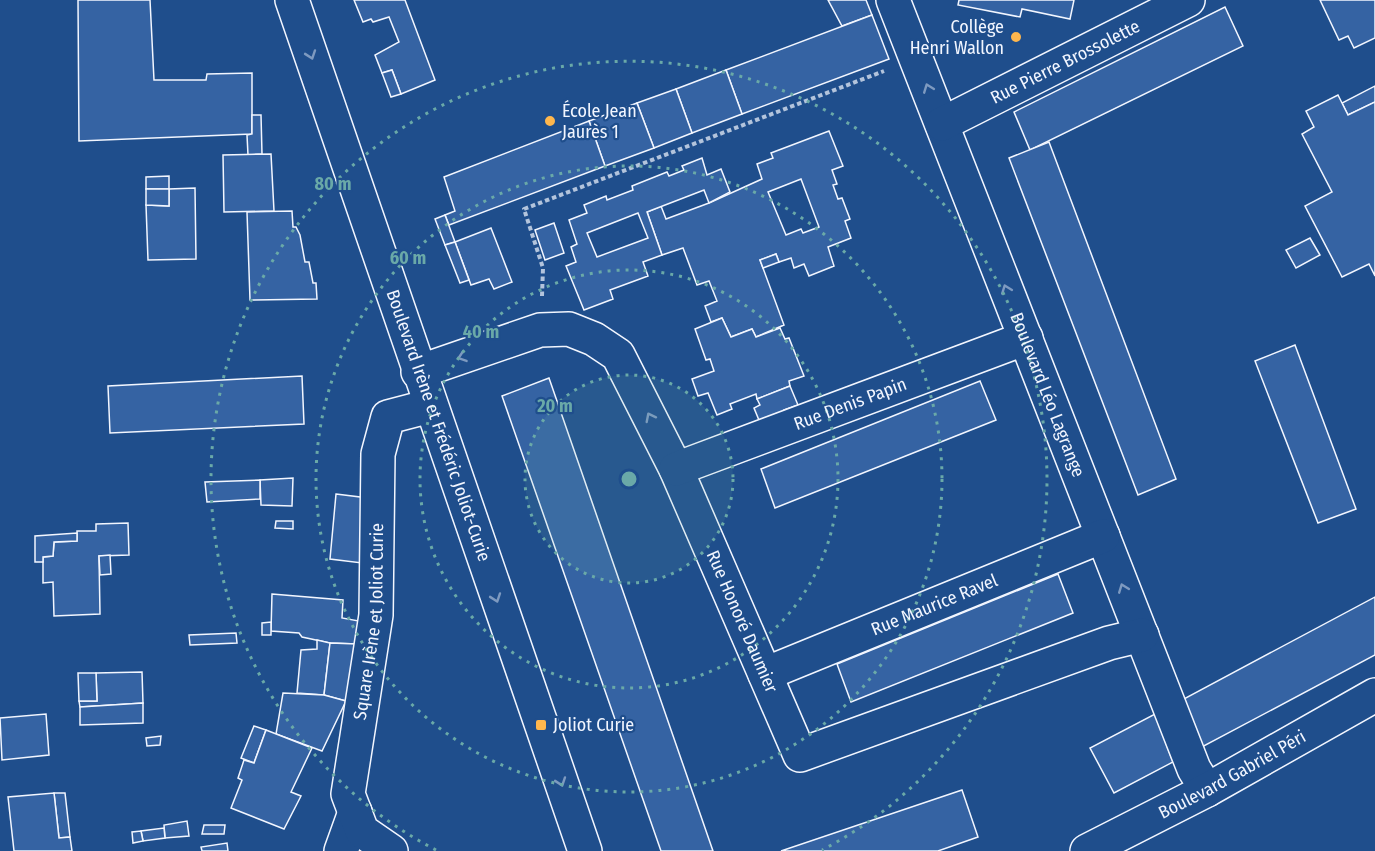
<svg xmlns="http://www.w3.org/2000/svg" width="1375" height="851" viewBox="0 0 1375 851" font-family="'Fira Sans Condensed',sans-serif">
<rect width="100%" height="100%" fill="#1f4e8c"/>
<g fill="#3563a3" stroke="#f2f6ff" stroke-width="1.5" fill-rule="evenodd">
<path d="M78 0H150L154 80H206L207 74 252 73V134L79 141Z"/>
<path d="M354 0H405L435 80 401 94 392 70 382 73 375 55 399 42 389 17 373 22 371 19 363 22Z"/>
<path d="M828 0H866L872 15 842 26Z"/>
<path d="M959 0H1074L1070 19 1022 9 1020 17 958 5Z"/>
<path d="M1320 0H1375V38L1354 48 1348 36 1339 40Z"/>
<path d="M1225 7 1243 46 1030 150 1014 112Z"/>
<path d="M872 15 889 59 742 114 726 70Z"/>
<path d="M392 70 401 94 391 97 382 73Z"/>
<path d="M726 70 742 114 692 133 676 89Z"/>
<path d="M1375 86V102L1348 115 1342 103Z"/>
<path d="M676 89 692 133 654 148 637 103Z"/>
<path d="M1338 95 1348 115 1375 102V276L1369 264 1342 277 1305 206 1332 192 1302 134 1314 127 1306 111Z"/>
<path d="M637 103 654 148 605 166 589 121Z"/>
<path d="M252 115H261L262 154 248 155 247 135 252 134Z"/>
<path d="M589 121 605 166 449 225 445 215 455 211 444 177Z"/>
<path d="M829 131 843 166 832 170 837 184 833 185 838 199 842 198 850 219 845 221 851 238 828 247 834 266 809 276 804 264 794 268 791 258 779 262 776 254 760 260 784 325 756 337 752 329 731 337 722 318 711 322 705 306 717 301 709 281 697 285 683 248 662 255 647 212 661 206 666 219 709 203 762 179 757 164 773 158 771 153ZM801 179 819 227 803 233 801 229 786 235 768 192Z"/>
<path d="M1049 142 1176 479 1138 495 1009 158Z"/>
<path d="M271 154 274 211 224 212 223 155Z"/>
<path d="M702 158 707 175 721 169 730 192 709 203 704 190 647 212 662 255 643 262 648 276 610 290 613 299 584 310 566 266 576 262 571 247 577 244 569 220 587 213 584 205 606 196 607 200 633 190 632 186 667 172 669 176 684 170 682 166ZM638 213 648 238 597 257 587 233Z"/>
<path d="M169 176V189H146V177Z"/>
<path d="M195 188 196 259 148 260 146 205 169 206V189Z"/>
<path d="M146 189H169V206L146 205Z"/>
<path d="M292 211 293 227H296L300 235 305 262H309L313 283H316L317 299 250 300 247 212Z"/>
<path d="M445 215 455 242 445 245 435 219Z"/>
<path d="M554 223 564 253 545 260 535 230Z"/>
<path d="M491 228 512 282 494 289 489 279 471 285 455 242Z"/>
<path d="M1310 238 1320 255 1296 268 1286 250Z"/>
<path d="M455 242 469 280 460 283 445 245Z"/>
<path d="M776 254 779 262 763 268 760 260Z"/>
<path d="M722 318 731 337 752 329 756 337 780 328 785 339 789 338 804 376 789 381 790 386 757 399 756 394 730 404 732 409 717 415 708 393 698 396 692 379 714 371 710 359 706 360 695 329Z"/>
<path d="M1295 345 1356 509 1318 523 1255 361Z"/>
<path d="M302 376 304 424 110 433 108 386Z"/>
<path d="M549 378 713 851H661L502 396Z"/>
<path d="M980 381 996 420 775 508 761 469Z"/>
<path d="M790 386 798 405 784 410 786 415 761 425 754 408 760 405 757 399Z"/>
<path d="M293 478 292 506 261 505 260 480Z"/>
<path d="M260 480V499L207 502 205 482Z"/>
<path d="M336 494 368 498 362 563 330 559Z"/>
<path d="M276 521H293V529L275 528Z"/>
<path d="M128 523 129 555 99 556 100 614 54 616 53 582 43 583V557L53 556 54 542 77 541V531H96V524Z"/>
<path d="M77 533V541L54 542 53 556 43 557V562H35V536Z"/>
<path d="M110 555 111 574 100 575 99 556Z"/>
<path d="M1058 574 1073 613 851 702 837 664Z"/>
<path d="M272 594 343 600 342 618 359 621 357 644 330 643 302 637 299 633 271 631Z"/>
<path d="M1375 597V655L1200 748 1180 701Z"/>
<path d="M271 622V635H262V623Z"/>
<path d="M236 633 237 643 190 645 189 635Z"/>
<path d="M317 640 330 643 324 695 297 693 301 650 317 649Z"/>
<path d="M330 643 357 644 346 701 324 695Z"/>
<path d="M142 672 143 703 80 707 79 701H97L96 673Z"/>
<path d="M78 673H96L97 701H79Z"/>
<path d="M283 693 324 695 346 701 322 751 276 734Z"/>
<path d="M143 703V723L80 725V707Z"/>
<path d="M46 714 49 755 2 760 0 718Z"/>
<path d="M1155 714 1173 762 1114 793 1090 748Z"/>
<path d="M254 726 266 730 254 763 241 758Z"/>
<path d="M266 730 312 748 291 792 301 796 284 829 231 808 242 780 238 778 244 760 254 763Z"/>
<path d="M161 736 160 745 147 746 146 738Z"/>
<path d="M962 790 978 837 938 851H781Z"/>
<path d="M54 793H65L70 837 59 838Z"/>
<path d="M54 793 59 838 70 837 72 851H14L8 797Z"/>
<path d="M187 821 189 836 165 838 164 825Z"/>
<path d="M204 825H225L224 834H202Z"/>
<path d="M164 828 165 838 143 841 141 831Z"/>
<path d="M141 831 143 841 133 843 132 832Z"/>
<path d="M227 843 228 851H202L201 847Z"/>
</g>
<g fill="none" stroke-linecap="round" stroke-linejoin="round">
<defs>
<g id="minor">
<path id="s1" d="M292 0 585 851"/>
<path id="s2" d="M893 0 1194 769 1207 790"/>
<path id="s3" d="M942 124 1188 0"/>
<path id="s4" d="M418 372 540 330 569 329 594 339 618 355 676 469 800 755 1109 643 1142 635"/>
<path id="s5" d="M676 469 1026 338"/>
<path id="s6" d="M765 674 1103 536"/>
<path d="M341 851 355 812"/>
<path id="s7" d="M391 851 362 831 348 794 376 615 378 454 388 417 430 406"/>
<path id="s8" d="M1087 851 1207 790 1375 695"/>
</g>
</defs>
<use href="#minor" stroke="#f2f6ff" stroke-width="36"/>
<path stroke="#b3c4dc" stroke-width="4" stroke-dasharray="4.5 3" stroke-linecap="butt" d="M542 296 543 268 524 209 884 71"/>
<use href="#minor" stroke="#1f4e8c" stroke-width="33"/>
</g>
<defs><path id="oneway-chevron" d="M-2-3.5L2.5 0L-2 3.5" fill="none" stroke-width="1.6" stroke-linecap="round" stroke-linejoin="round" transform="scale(1.5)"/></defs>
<g stroke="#7e9ac0">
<use href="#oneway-chevron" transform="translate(311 55) rotate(71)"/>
<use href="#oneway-chevron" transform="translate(928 88) rotate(-111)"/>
<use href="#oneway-chevron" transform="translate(1006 289) rotate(-111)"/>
<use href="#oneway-chevron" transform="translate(462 357) rotate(161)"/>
<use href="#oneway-chevron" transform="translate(650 417) rotate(-117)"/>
<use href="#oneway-chevron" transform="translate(1123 588) rotate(-111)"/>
<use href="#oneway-chevron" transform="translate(496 598) rotate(71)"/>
<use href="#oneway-chevron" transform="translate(561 782) rotate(71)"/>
</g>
<circle cx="629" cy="479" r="104" fill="#6aa9a8" fill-opacity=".12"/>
<g fill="none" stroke="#6aa9a8" stroke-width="3" stroke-dasharray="3 6">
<circle cx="629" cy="479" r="104"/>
<circle cx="629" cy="479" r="209"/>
<circle cx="629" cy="479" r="313"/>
<path d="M436 850A418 418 0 1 1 822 850"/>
</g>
<g fill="#ffb74d" stroke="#1f4e8c" stroke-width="2">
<circle cx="1016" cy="37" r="6"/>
<circle cx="550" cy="121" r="6"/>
<rect x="535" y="719" width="12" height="12" rx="3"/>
</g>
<g text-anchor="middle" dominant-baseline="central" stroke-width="4.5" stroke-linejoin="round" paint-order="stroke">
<g font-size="18" fill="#f2f6ff" stroke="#1f4e8c" text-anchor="start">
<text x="1004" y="27" text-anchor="end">Collège<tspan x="1004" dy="21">Henri Wallon</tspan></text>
<text x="562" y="111">École Jean<tspan x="562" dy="21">Jaurès 1</tspan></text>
<text x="553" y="725">Joliot Curie</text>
</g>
<g font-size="18" fill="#f2f6ff" stroke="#1f4e8c">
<text stroke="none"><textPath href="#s3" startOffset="138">Rue Pierre Brossolette</textPath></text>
<text stroke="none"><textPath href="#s2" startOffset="424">Boulevard Léo Lagrange</textPath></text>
<text stroke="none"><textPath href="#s5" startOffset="186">Rue Denis Papin</textPath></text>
<text stroke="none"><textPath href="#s1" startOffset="450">Boulevard Irène et Frédéric Joliot-Curie</textPath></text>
<text stroke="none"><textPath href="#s6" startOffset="183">Rue Maurice Ravel</textPath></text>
<text stroke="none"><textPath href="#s7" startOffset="249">Square Irène et Joliot Curie</textPath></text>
<text stroke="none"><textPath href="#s4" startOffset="508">Rue Honoré Daumier</textPath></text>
<text stroke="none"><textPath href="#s8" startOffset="164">Boulevard Gabriel Péri</textPath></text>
</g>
</g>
<circle cx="629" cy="479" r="9" fill="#6aa9a8" stroke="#1f4e8c" stroke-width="3"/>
<g font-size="18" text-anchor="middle" font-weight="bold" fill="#6aa9a8" stroke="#1f4e8c" stroke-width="4.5" stroke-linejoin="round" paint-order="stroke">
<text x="333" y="190">80 m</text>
<text x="408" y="264">60 m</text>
<text x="481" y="338">40 m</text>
<text x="555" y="412">20 m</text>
</g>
</svg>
